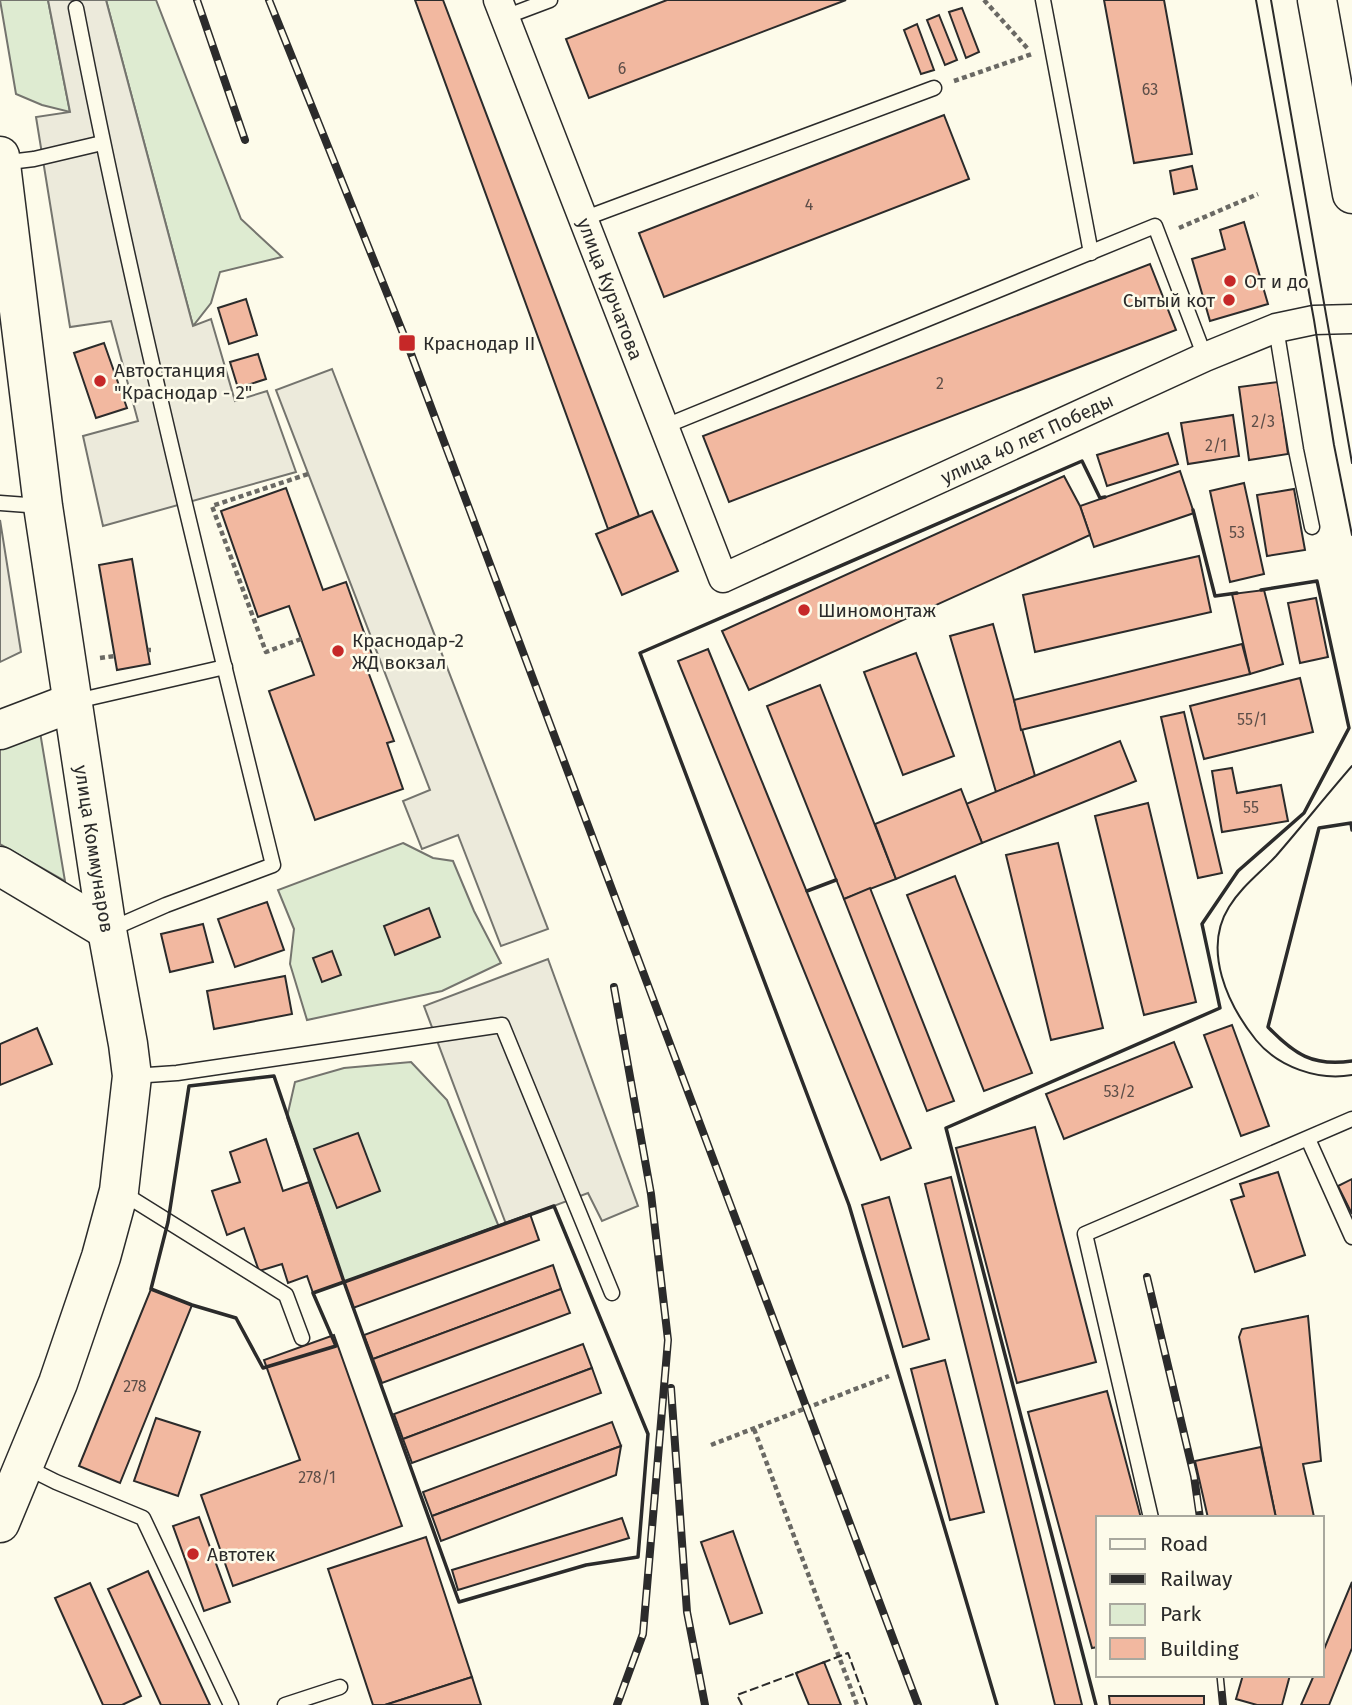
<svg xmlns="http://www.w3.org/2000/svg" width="1352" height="1705" viewBox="0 0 1352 1705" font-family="'Fira Sans',sans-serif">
<rect width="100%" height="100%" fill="#fdfbea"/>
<g fill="#deebd1" stroke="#74746e" stroke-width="2">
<path d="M0 0H48L70 112 42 105 16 94Z"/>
<path d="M106 0H156L241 219 282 257 220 272 211 303 193 326Z"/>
<path d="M40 732 65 881 0 844V747Z"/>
<path d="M403 843 433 858 453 861 474 911 501 963 442 991 307 1020 290 964 294 929 278 890Z"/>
<path d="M411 1062 447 1100 499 1227 344 1282 287 1117 295 1082 344 1068Z"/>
</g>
<g fill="#eceadb" stroke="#74746e" stroke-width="2">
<path d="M48 0H106L193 326 211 319 235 401 267 391 296 472 103 526 83 436 138 421 111 321 70 327 36 117 70 112Z"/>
<path d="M332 369 548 929 501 946 458 835 422 849 403 801 430 790 276 390Z"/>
<path d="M0 520 21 652 0 662Z"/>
<path d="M548 959 638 1206 602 1221 588 1193 506 1224 424 1006Z"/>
</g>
<g fill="#f2b8a0" stroke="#2b2b2b" stroke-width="2">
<path d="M415 0H443L639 516 608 529Z"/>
<path d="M667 0H846L589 98 566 39Z"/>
<path d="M1104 0H1164L1192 154 1134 163Z"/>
<path d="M962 8 979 52 966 58 949 12Z"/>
<path d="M939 15 957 60 945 65 927 20Z"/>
<path d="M917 24 934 70 921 74 904 30Z"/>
<path d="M944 115 969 179 664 297 639 233Z"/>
<path d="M1192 166 1197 189 1174 194 1170 171Z"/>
<path d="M1244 222 1268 304 1210 321 1192 259 1225 249 1220 230Z"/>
<path d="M1150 264 1176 330 729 502 703 436Z"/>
<path d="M246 299 257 335 229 344 218 308Z"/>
<path d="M104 343 127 408 96 418 74 353Z"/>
<path d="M258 354 266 379 238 388 230 362Z"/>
<path d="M1278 382 1288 454 1249 460 1239 387Z"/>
<path d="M1233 415 1239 456 1188 464 1181 423Z"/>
<path d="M1168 433 1178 464 1107 486 1097 455Z"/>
<path d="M1180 471 1194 513 1094 547 1080 506Z"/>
<path d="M1064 476 1080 506 1090 535 749 690 722 631Z"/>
<path d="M1244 483 1264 574 1230 582 1210 491Z"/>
<path d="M286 488 323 590 346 582 375 663 366 666 394 741 387 743 403 789 315 820 269 691 314 675 289 606 258 617 221 511Z"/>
<path d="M1294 489 1305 550 1267 556 1257 495Z"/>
<path d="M652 511 678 571 622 595 596 534Z"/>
<path d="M1199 556 1211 612 1035 652 1023 595Z"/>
<path d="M132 559 150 664 117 670 99 565Z"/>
<path d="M1264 590 1283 664 1250 674 1232 594Z"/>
<path d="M1316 598 1328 657 1300 663 1288 603Z"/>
<path d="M993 624 1035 776 996 792 950 636Z"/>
<path d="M1242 644 1250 674 1021 730 1014 700Z"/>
<path d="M708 649 911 1148 881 1160 678 661Z"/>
<path d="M916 653 954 756 903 775 864 672Z"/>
<path d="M1300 678 1313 732 1204 759 1190 706Z"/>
<path d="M820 685 896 879 844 899 767 706Z"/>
<path d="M1184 712 1222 873 1198 878 1161 717Z"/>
<path d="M1120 741 1136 781 982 843 966 804Z"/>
<path d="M1232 768 1237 793 1281 785 1288 821 1222 832 1212 771Z"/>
<path d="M961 789 982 843 896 879 875 824Z"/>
<path d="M1148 803 1196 1002 1144 1015 1095 816Z"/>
<path d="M1058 843 1103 1028 1051 1040 1006 855Z"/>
<path d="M955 876 1032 1073 984 1091 907 895Z"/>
<path d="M870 888 954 1101 927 1111 844 899Z"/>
<path d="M267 902 284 950 235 967 218 919Z"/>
<path d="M429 908 440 937 395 955 384 926Z"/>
<path d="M203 924 213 962 170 972 161 934Z"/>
<path d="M332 951 341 975 322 982 313 958Z"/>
<path d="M285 976 292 1014 214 1029 207 991Z"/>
<path d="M1232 1025 1269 1126 1241 1136 1204 1035Z"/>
<path d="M37 1028 52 1064 0 1085V1044Z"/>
<path d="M1174 1042 1192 1087 1064 1139 1046 1094Z"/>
<path d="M1035 1127 1096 1362 1017 1383 956 1148Z"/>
<path d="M358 1133 380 1191 337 1208 314 1149Z"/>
<path d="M266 1139 283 1191 309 1182 344 1282 313 1293 307 1276 288 1283 282 1264 259 1271 244 1228 227 1235 212 1191 240 1182 230 1152Z"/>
<path d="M1278 1172 1305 1255 1255 1272 1231 1200 1244 1196 1240 1184Z"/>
<path d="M951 1177 1082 1705H1055L925 1184Z"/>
<path d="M1352 1179V1214L1338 1186Z"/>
<path d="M889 1197 929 1339 903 1347 862 1205Z"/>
<path d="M530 1214 539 1240 353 1308 344 1282Z"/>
<path d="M553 1265 561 1289 373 1359 364 1335Z"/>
<path d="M151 1289 192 1305 120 1483 79 1466Z"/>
<path d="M561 1289 570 1313 382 1383 373 1359Z"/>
<path d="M1308 1316 1321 1461 1303 1464 1314 1517 1276 1518 1239 1337 1242 1329Z"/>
<path d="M334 1335 402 1526 233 1586 201 1495 300 1460 264 1360Z"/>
<path d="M583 1344 592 1368 403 1439 394 1414Z"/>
<path d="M945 1360 984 1512 950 1520 911 1369Z"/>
<path d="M592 1368 601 1393 412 1463 403 1439Z"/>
<path d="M1107 1391 1141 1518H1098V1647L1092 1648 1028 1412Z"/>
<path d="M156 1418 200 1432 178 1496 134 1481Z"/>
<path d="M612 1422 621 1446 432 1516 423 1492Z"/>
<path d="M621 1446 616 1475 441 1541 432 1516Z"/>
<path d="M1261 1447 1276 1518H1208L1195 1461Z"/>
<path d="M199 1517 230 1602 204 1611 173 1526Z"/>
<path d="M622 1518 629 1538 458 1590 452 1570Z"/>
<path d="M733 1531 762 1613 730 1624 701 1542Z"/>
<path d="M426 1537 472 1677 385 1705H373L328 1569Z"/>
<path d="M148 1571 210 1705H161L108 1589Z"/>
<path d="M1352 1582V1648L1329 1705H1301L1314 1675H1322V1654Z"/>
<path d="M90 1583 141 1696 122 1705H103L55 1598Z"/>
<path d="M824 1662 841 1705H809L796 1673Z"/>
<path d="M1243 1675H1290L1282 1705H1257L1236 1699Z"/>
<path d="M472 1677 481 1705H385Z"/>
<path d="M1109 1696H1204V1705H1110Z"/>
</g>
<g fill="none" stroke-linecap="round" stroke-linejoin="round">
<defs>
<g id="lane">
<path d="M1043 0 1091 253"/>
<path d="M76 8C132 296 203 580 273 865L166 905 109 930"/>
<path d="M505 17 550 0"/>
<path d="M1 163 34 159 102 143"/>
<path d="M583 219 934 88"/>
<path d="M1276 328 1296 450 1312 527"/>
<path d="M663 427 1155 226 1205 357"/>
<path d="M0 503 41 506"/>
<path d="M72 702 225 667"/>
<path d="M133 1076 177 1073 502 1025 612 1293"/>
<path d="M1308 1139 1352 1237"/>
<path d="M121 1192 286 1295 302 1338"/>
<path d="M26 1467 56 1482 143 1518 231 1705"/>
<path d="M1151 1518 1085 1234 1352 1119"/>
<path d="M285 1705 340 1687"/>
</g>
<path id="street" d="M498 0 723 578 1205 357 1276 328 1314 320 1352 319"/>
<g id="secondary">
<path d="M1317 0 1352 194"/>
<path d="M0 156 43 506 107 930 128 1044 132 1076 119 1191 101 1257 58 1383 0 1523"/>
<path d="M0 730 71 703"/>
<path d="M0 866 107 930"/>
</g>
</defs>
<use href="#lane" stroke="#2b2b2b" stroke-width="17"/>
<use href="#street" stroke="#2b2b2b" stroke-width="31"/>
<use href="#secondary" stroke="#2b2b2b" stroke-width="41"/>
<g stroke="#6a6964" stroke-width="4.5" stroke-dasharray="5 3.5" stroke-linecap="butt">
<path d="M984 0 1028 49"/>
<path d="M954 81 1032 54"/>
<path d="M1179 228 1258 194"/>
<path d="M301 639 266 652 212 506 308 474"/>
<path d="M148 650H151"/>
<path d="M100 658 115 656"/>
<path d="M754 1429 857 1705"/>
<path d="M711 1445 889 1376"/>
</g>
<use href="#lane" stroke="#fdfbea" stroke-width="14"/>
<use href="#street" stroke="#fdfbea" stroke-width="28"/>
<use href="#secondary" stroke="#fdfbea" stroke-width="38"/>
<g stroke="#2b2b2b" stroke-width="2">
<path d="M1256 0 1314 320 1334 445 1352 535"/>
<path d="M1271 0 1352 463"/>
<path d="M1352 766C1326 796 1302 826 1276 856 1260 873 1241 887 1229 907 1202 950 1228 1005 1256 1040 1278 1067 1318 1081 1352 1075"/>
</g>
<defs>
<g id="rail">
<path d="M197 0 245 140"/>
<path d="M269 0 407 343 918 1705"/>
<path d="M614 987 651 1194 668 1340 643 1634 617 1705"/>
<path d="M1147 1277 1194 1476 1200 1518"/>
<path d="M671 1388 687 1612 705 1705"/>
<path d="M1220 1675 1223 1705"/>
</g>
</defs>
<use href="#rail" stroke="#2b2b2b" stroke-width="8"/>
<use href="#rail" stroke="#fdfbea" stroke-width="5" stroke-dasharray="16" stroke-linecap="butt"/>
<g stroke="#2b2b2b" stroke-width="2" stroke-dasharray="9 3.5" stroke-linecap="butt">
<path d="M822 1663 848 1653 867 1705"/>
<path d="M742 1705 737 1695 799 1672"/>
</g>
<g stroke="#2b2b2b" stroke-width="3.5">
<path d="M1193 510 1215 596 1237 593"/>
<path d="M1352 830 1351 823 1319 828 1268 1027C1294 1054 1313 1067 1352 1061"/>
<path d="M807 891 836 880"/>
<path d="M274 1076 344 1282 313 1293 336 1346 263 1368 236 1318 192 1305 151 1289 168 1222 189 1086Z"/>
<path d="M554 1206 648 1434 638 1557 586 1565 459 1602 344 1282Z"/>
<path d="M997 1705 849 1205 640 653 1082 461 1100 498 1105 497"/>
<path d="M1096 1705 946 1128 1220 1008 1202 924 1238 871 1304 813 1349 728 1317 581 1261 590"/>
</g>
</g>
<g fill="#c62828" stroke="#fdfbea" stroke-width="2.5">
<circle cx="1230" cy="281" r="7"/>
<circle cx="1229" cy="300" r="7"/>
<rect x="398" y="334" width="18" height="18" rx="3.5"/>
<circle cx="100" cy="381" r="7"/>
<circle cx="804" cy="610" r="7"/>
<circle cx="338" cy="651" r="7"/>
<circle cx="193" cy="1554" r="7"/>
</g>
<g text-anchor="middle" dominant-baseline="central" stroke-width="5" stroke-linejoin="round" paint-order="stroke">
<g font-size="16" fill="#5d4e48">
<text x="622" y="68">6</text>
<text x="1150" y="89">63</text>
<text x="809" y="204">4</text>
<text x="940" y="383">2</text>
<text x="1263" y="421">2/3</text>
<text x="1216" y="445">2/1</text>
<text x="1237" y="532">53</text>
<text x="1252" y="719">55/1</text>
<text x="1251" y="807">55</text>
<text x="1119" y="1091">53/2</text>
<text x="135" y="1386">278</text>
<text x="317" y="1477">278/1</text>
</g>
<g font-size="19" fill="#2b2b2b" stroke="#fdfbea" text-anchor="start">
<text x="1244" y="281">От и до</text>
<text x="1215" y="300" text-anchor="end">Сытый кот</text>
<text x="423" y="343">Краснодар II</text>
<text x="114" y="370">Автостанция<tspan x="114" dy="22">"Краснодар - 2"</tspan></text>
<text x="818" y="610">Шиномонтаж</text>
<text x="352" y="640">Краснодар-2<tspan x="352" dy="22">ЖД вокзал</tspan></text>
<text x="207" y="1554">Автотек</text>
</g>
<g font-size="19" fill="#2b2b2b" stroke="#fdfbea">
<text transform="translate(610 289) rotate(69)">улица Курчатова</text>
<text transform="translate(1027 439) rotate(-25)">улица 40 лет Победы</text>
<text transform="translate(94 849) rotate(81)">улица Коммунаров</text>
</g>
</g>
<rect x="1096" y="1516" width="228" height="161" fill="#fdfbea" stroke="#a9a89e" stroke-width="2"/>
<rect x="1110" y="1539" width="35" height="10" fill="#fdfbea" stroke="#a9a89e" stroke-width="2"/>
<text x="1160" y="1551" font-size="21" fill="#2b2b2b">Road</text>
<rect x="1110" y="1574" width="35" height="10" fill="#2b2b2b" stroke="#a9a89e" stroke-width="2"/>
<text x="1160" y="1586" font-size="21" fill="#2b2b2b">Railway</text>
<rect x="1110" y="1604" width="35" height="21" fill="#deebd1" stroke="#a9a89e" stroke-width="2"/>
<text x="1160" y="1621" font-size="21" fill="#2b2b2b">Park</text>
<rect x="1110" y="1638" width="35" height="21" fill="#f2b8a0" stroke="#a9a89e" stroke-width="2"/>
<text x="1160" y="1656" font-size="21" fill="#2b2b2b">Building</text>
</svg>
